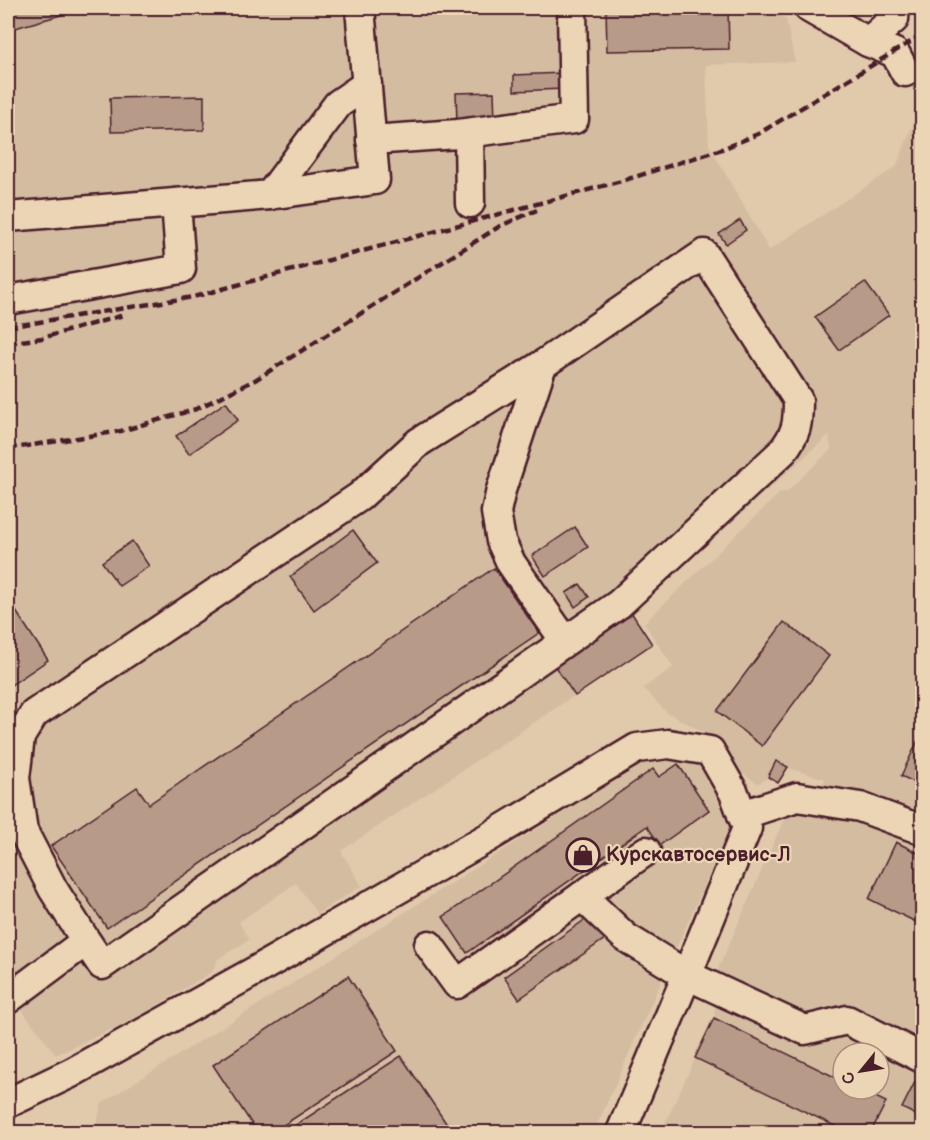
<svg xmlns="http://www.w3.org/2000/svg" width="930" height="1140" viewBox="0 0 930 1140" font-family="'Balsamiq Sans',sans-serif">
<rect width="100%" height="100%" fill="#e1caac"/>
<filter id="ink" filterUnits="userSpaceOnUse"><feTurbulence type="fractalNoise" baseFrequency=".0167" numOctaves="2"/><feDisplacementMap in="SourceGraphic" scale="12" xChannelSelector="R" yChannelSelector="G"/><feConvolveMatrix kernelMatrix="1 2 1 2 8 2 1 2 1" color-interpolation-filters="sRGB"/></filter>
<g filter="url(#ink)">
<g fill="#d4bca1" fill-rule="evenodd">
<path d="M8 8H768L786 19 795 62 706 65 709 145 769 250 896 167 922 102V1132H661L714 1018 718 969 785 817 811 810 825 779 788 768 778 783 768 777 758 784 737 769 709 735 666 712 643 688 673 667 644 623 781 492H787L831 449 829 435 631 612 652 644 341 851 362 886 317 914 296 883 239 922 249 940 218 959 212 972 136 1018 56 1055 8 992ZM843 1053H879V1089H843Z"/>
<path d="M648 759 701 761 730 828 594 1132H94L102 1103Z"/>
</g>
<g fill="#b79a88" stroke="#4a1f2b" stroke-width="1.5">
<path d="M8 8H86L8 30Z"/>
<path d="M606 8H728L729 49 607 51Z"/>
<path d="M563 73 564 89 514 91V75Z"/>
<path d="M494 92 495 121 457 122 456 93Z"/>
<path d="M204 96V130L111 132 110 98Z"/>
<path d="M740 220 746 230 726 244 719 234Z"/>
<path d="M865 282 889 315 839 350 815 317Z"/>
<path d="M226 402 238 420 189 454 176 436Z"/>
<path d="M575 527 588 547 545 576 532 556Z"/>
<path d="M353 530 377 563 314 610 290 577Z"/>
<path d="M132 541 149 566 119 586 102 562Z"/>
<path d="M494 568 539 633 107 928 51 846 137 787 149 804Z"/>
<path d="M580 584 589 597 575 607 566 593Z"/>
<path d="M8 599 48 660 8 687Z"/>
<path d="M631 612 652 644 575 696 554 665Z"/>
<path d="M784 622 829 656 762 746 717 711Z"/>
<path d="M922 732V786L901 776Z"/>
<path d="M776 761 788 767 778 783 768 777Z"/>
<path d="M678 764 709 810 660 845 647 826 467 953 443 917 653 769 659 777Z"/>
<path d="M896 842 922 855V925L869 899Z"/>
<path d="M593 914 609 936 519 999 504 977Z"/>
<path d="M8 958 20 976 8 983Z"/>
<path d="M348 976 397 1051 273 1132H257L213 1065Z"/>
<path d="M714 1018 843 1081V1089H859L886 1102 871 1132H847L695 1058Z"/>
<path d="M401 1056 452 1132H285Z"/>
<path d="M918 1076 922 1078V1118L902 1108Z"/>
</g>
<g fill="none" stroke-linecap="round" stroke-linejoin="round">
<defs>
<g id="minor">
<path d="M809 8 868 42 895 53 905 72"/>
<path d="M868 42 894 19 895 8"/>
<path d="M469 133 470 203"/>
<path d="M371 140 458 134 574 119 572 8"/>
<path d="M269 195 375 180 360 8"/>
<path d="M8 217 270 195 338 104 367 84"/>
<path d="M8 300 181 269 176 203"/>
<path d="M542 365 501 490 496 512 501 541 511 563 565 641"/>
<path d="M742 815 797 797 860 807 922 830"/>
<path d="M582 896 625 937 687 975 805 1030 847 1020 922 1058"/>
<path d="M429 945 457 984 646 851"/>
<path d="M8 999 86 941 102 965 619 604 782 452C797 432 798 425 798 400L704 254 542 365 419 442 359 497 34 714 20 737 15 778 23 831 53 889 86 941"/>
<path d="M8 1103 71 1073 257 970 489 837 637 748 668 744 710 751 734 793 747 828 687 975 621 1132"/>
</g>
</defs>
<use href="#minor" stroke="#4a1f2b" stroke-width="33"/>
<use href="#minor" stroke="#ebd5b4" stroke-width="28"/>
<g stroke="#4a1f2b" stroke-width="4.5" stroke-dasharray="9 4.5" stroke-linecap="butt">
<path d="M8 327 193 297 625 180 722 149 758 134 922 35"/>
<path d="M8 343 42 338 124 315"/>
<path d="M8 449 121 431 196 409 255 380 500 226 537 210"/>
</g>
</g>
</g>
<defs>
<symbol id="shop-ring" viewBox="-11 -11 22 22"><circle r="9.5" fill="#ebd5b4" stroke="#4a1f2b" stroke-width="1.5"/><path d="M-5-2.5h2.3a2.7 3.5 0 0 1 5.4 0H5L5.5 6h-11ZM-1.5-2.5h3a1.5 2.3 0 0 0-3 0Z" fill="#4a1f2b"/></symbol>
</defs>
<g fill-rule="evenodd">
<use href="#shop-ring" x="564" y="836" width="38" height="38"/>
</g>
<g text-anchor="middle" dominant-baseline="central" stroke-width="4.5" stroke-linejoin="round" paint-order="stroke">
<g font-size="20" font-weight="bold" fill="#4a1f2b" stroke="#ebd5b4" text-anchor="start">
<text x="606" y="855">Курскавтосервис-Л</text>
</g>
</g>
<rect width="930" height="1140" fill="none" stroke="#ebd5b4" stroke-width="30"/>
<rect x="15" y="15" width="900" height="1110" fill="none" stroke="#4a1f2b" stroke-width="2" filter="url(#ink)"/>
<g transform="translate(861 1071) rotate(240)"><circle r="28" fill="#ebd5b4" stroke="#ab8c7d" stroke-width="1.5"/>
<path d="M0-4.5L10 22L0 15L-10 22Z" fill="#4a1f2b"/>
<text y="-9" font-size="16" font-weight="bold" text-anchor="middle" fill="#4a1f2b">С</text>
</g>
</svg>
